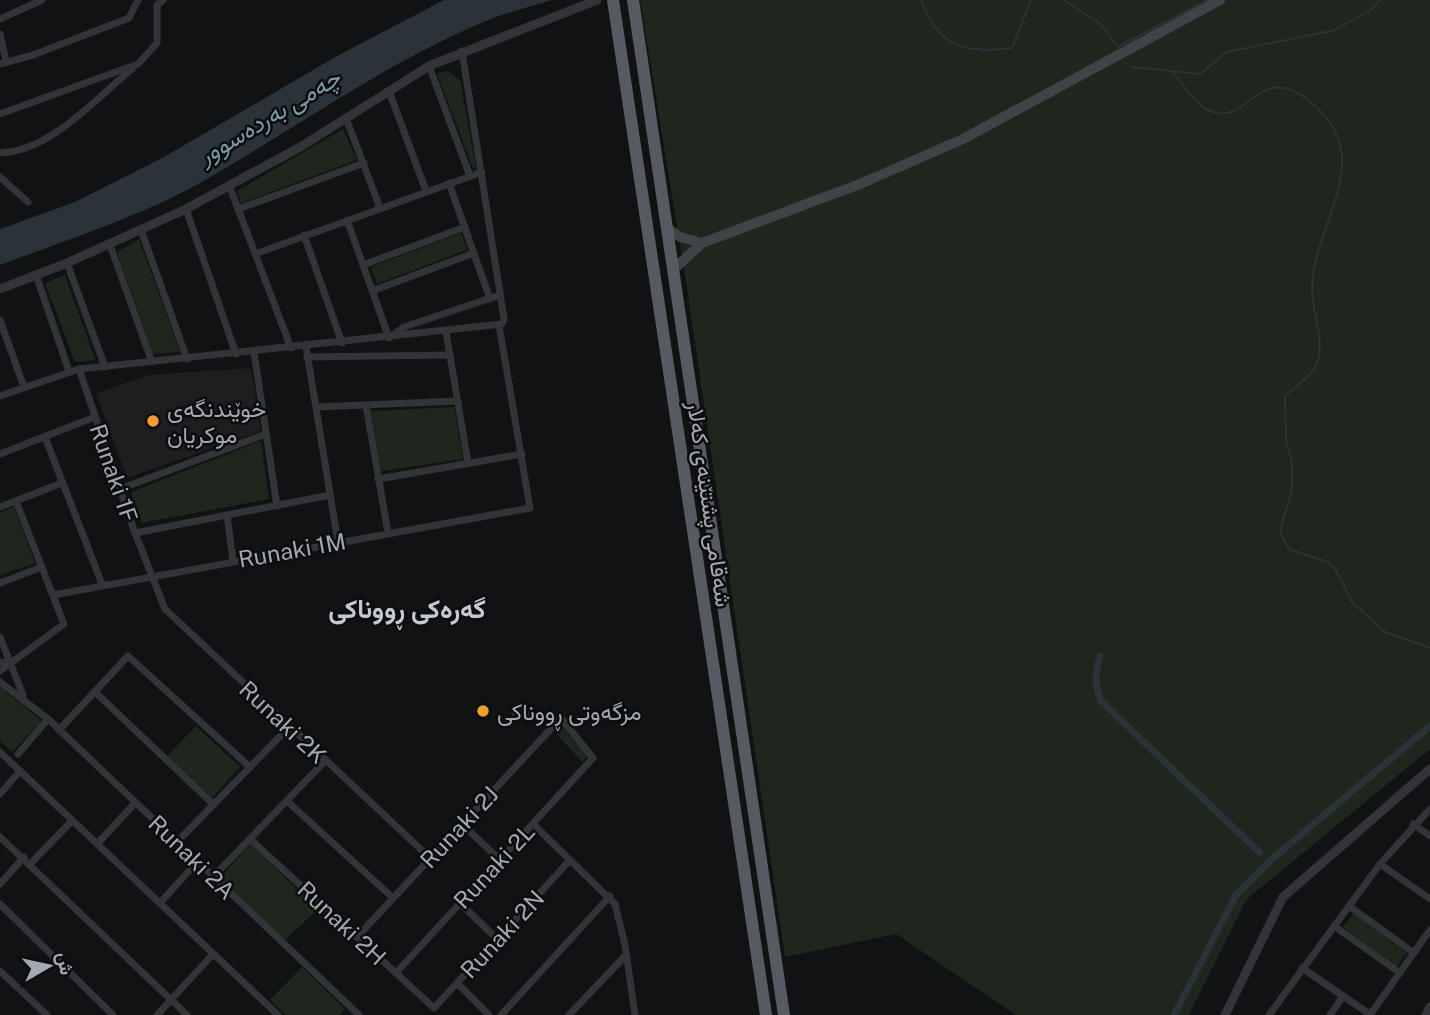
<svg xmlns="http://www.w3.org/2000/svg" width="1430" height="1015" viewBox="0 0 1430 1015" font-family="'Public Sans',Vazirmatn,sans-serif">
<rect width="100%" height="100%" fill="#111213"/>
<path fill="#1e1e20" d="M251 368 261 431 127 478 96 393 149 375Z"/>
<g fill="#1e261e">
<path d="M640 0H1430V749L1247 899 1189 1015H1016L896 934 785 957 685 275Z"/>
<path d="M447 71 460 80 476 167 473 168 437 74Z"/>
<path d="M343 129 357 160 241 203 237 191Z"/>
<path d="M461 233 467 250 377 284 371 267Z"/>
<path d="M139 239 180 352 153 354 117 252Z"/>
<path d="M65 275 95 359V360L75 362 45 283Z"/>
<path d="M454 407 463 459 381 471 371 411Z"/>
<path d="M261 441 269 499 141 523 131 492Z"/>
<path d="M14 507 35 563 0 575V513Z"/>
<path d="M0 687 42 721 12 752 0 741Z"/>
<path d="M561 725 588 756 582 762 555 732Z"/>
<path d="M196 726 240 767 212 798 167 756Z"/>
<path d="M250 844 318 909 285 940 220 878Z"/>
<path d="M1354 913 1407 953 1396 968 1343 927Z"/>
<path d="M302 967 345 1009 339 1015H286L270 1000Z"/>
</g>
<path fill="#2a3338" d="M444 0H552C530 7 507 12 486 21 387 62 299 126 207 179 143 216 69 239 0 265V229L75 202 164 157 337 56Z"/>
<g fill="none" stroke-linecap="round" stroke-linejoin="round">
<g stroke="#2a3338" stroke-width="2">
<path d="M921 0C938 47 965 54 1012 48L1031 0"/>
<path d="M1063 0 1101 24 1118 47 1207 0"/>
<path d="M1132 67 1200 74 1227 52 1335 30 1371 10 1380 0"/>
<path d="M1172 71C1183 84 1196 107 1213 112 1250 124 1260 58 1313 104 1378 160 1314 221 1312 287 1311 312 1327 342 1316 366 1310 377 1295 387 1285 396L1286 441 1292 462V489L1280 532 1289 549 1328 562 1336 570 1352 602 1385 632 1430 648"/>
</g>
<g stroke="#2a3338" stroke-width="7">
<path d="M1100 656C1095 673 1094 684 1101 701L1260 853"/>
<path d="M1174 1015 1236 895 1272 859 1430 726"/>
</g>
<g stroke="#333438" stroke-width="7">
<path d="M0 19 42 0"/>
<path d="M0 34 6 61"/>
<path d="M0 64 33 55 129 18 138 0"/>
<path d="M429 66 470 176"/>
<path d="M389 91 426 191"/>
<path d="M0 114 138 64 157 43V5L163 0"/>
<path d="M346 118 380 208"/>
<path d="M0 153C51 151 95 99 132 69"/>
<path d="M0 177 28 202"/>
<path d="M449 183 490 299"/>
<path d="M229 185 291 348"/>
<path d="M186 209 236 354"/>
<path d="M238 209 364 163"/>
<path d="M347 220 389 338 404 327 500 295"/>
<path d="M141 230 187 359"/>
<path d="M304 235 342 343"/>
<path d="M110 245 152 362"/>
<path d="M255 254 482 172"/>
<path d="M67 263 105 367"/>
<path d="M363 265 465 227"/>
<path d="M36 275 69 371"/>
<path d="M372 291 474 253"/>
<path d="M0 320 24 387"/>
<path d="M446 332 468 463"/>
<path d="M306 347 338 542"/>
<path d="M254 352 277 506"/>
<path d="M307 357 450 355"/>
<path d="M79 369 135 533 165 609 430 858"/>
<path d="M0 396 79 369 502 324 504 319 462 51"/>
<path d="M366 405 388 533"/>
<path d="M316 407 458 401"/>
<path d="M45 437 102 584"/>
<path d="M0 454 95 417"/>
<path d="M378 479 522 454"/>
<path d="M120 489 266 434"/>
<path d="M0 507 62 483"/>
<path d="M227 515 233 561"/>
<path d="M135 533 330 495"/>
<path d="M0 583 42 567"/>
<path d="M53 595 530 508 499 325"/>
<path d="M0 637 23 695"/>
<path d="M0 662 10 664"/>
<path d="M0 671 64 624 16 501"/>
<path d="M0 682 48 719 359 1015"/>
<path d="M95 692 214 805"/>
<path d="M515 713 561 718"/>
<path d="M59 730 128 656 250 767"/>
<path d="M0 752 278 1015"/>
<path d="M18 754 48 719"/>
<path d="M0 794 20 771"/>
<path d="M287 801 393 898"/>
<path d="M462 824 500 860"/>
<path d="M533 824 615 904 625 945 635 1015"/>
<path d="M1413 824 1430 836"/>
<path d="M0 837 187 1015"/>
<path d="M250 839 434 1008 570 860"/>
<path d="M177 842 288 728"/>
<path d="M97 844 135 803"/>
<path d="M31 863 72 821"/>
<path d="M1380 864 1430 899"/>
<path d="M213 877 325 761"/>
<path d="M0 884 24 857"/>
<path d="M160 903 197 862"/>
<path d="M460 903 497 939"/>
<path d="M0 904 113 1015"/>
<path d="M1349 906 1414 953"/>
<path d="M1334 926 1400 973"/>
<path d="M357 937 561 718"/>
<path d="M1302 968 1371 1015"/>
<path d="M0 971 47 1015"/>
<path d="M396 973 593 758 561 718"/>
<path d="M457 983 489 1015"/>
<path d="M157 1015 213 954"/>
<path d="M501 1015 610 896"/>
<path d="M569 1015 626 955"/>
<path d="M1269 1015 1380 864 1430 809"/>
<path d="M1330 1015 1343 996"/>
<path d="M1370 1015 1430 930"/>
</g>
<g stroke="#333438" stroke-width="9">
<path d="M0 289 67 263 186 209 302 146 429 66 597 0"/>
<path d="M1225 1015 1283 897 1430 769"/>
<path d="M1426 1015 1430 1007"/>
</g>
<g stroke="#414348" stroke-width="10">
<path d="M667 228 680 237 702 243"/>
<path d="M674 269 702 243 860 184 963 139 1220 0"/>
</g>
<g stroke="#575a60" stroke-width="12">
<path d="M613 0 766 1015"/>
<path d="M633 0 784 1015"/>
</g>
</g>
<g fill="#ed9e2f" stroke="#0d0d0e" stroke-width="2.5">
<circle cx="153" cy="421" r="7"/>
<circle cx="483" cy="711" r="7"/>
</g>
<g text-anchor="middle" dominant-baseline="central" stroke-width="5" stroke-linejoin="round" paint-order="stroke">
<g font-size="23" fill="#a3a9b3" stroke="#0d0d0e" text-anchor="start">
<text x="167" y="408">خوێندنگەی<tspan x="167" dy="26">موکریان</tspan></text>
<text x="497" y="711">مزگەوتی ڕووناکی</text>
</g>
<g font-size="23" fill="#a3a9b3" stroke="#0d0d0e">
<text transform="translate(114 473) rotate(71)">Runaki 1F</text>
<text transform="translate(710 504) rotate(82)">شەقامی پشتێنەی کەلار</text>
<text transform="translate(292 550) rotate(-10)">Runaki 1M</text>
<text transform="translate(283 722) rotate(43)">Runaki 2K</text>
<text transform="translate(459 827) rotate(-47)">Runaki 2J</text>
<text transform="translate(192 857) rotate(44)">Runaki 2A</text>
<text transform="translate(494 866) rotate(-47)">Runaki 2L</text>
<text transform="translate(342 923) rotate(43)">Runaki 2H</text>
<text transform="translate(502 934) rotate(-47)">Runaki 2N</text>
</g>
<g font-size="24" font-style="italic" fill="#7a9aae" stroke="#0d0d0e">
<text transform="translate(269 116) rotate(-31)">چەمی بەردەسوور</text>
</g>
<g font-size="26" font-weight="bold" fill="#c4c8d0" stroke="#0d0d0e">
<text x="407" y="608">گەرەکی ڕووناکی</text>
</g>
</g>
<g transform="translate(49 966) rotate(81)" stroke="#0d0d0e" stroke-width="5" paint-order="stroke">
<path d="M0-5L12 26L0 18L-12 26Z" fill="#a3a9b3"/>
<text y="-10" font-size="19" font-weight="bold" text-anchor="middle" fill="#a3a9b3">ش</text>
</g>
</svg>
